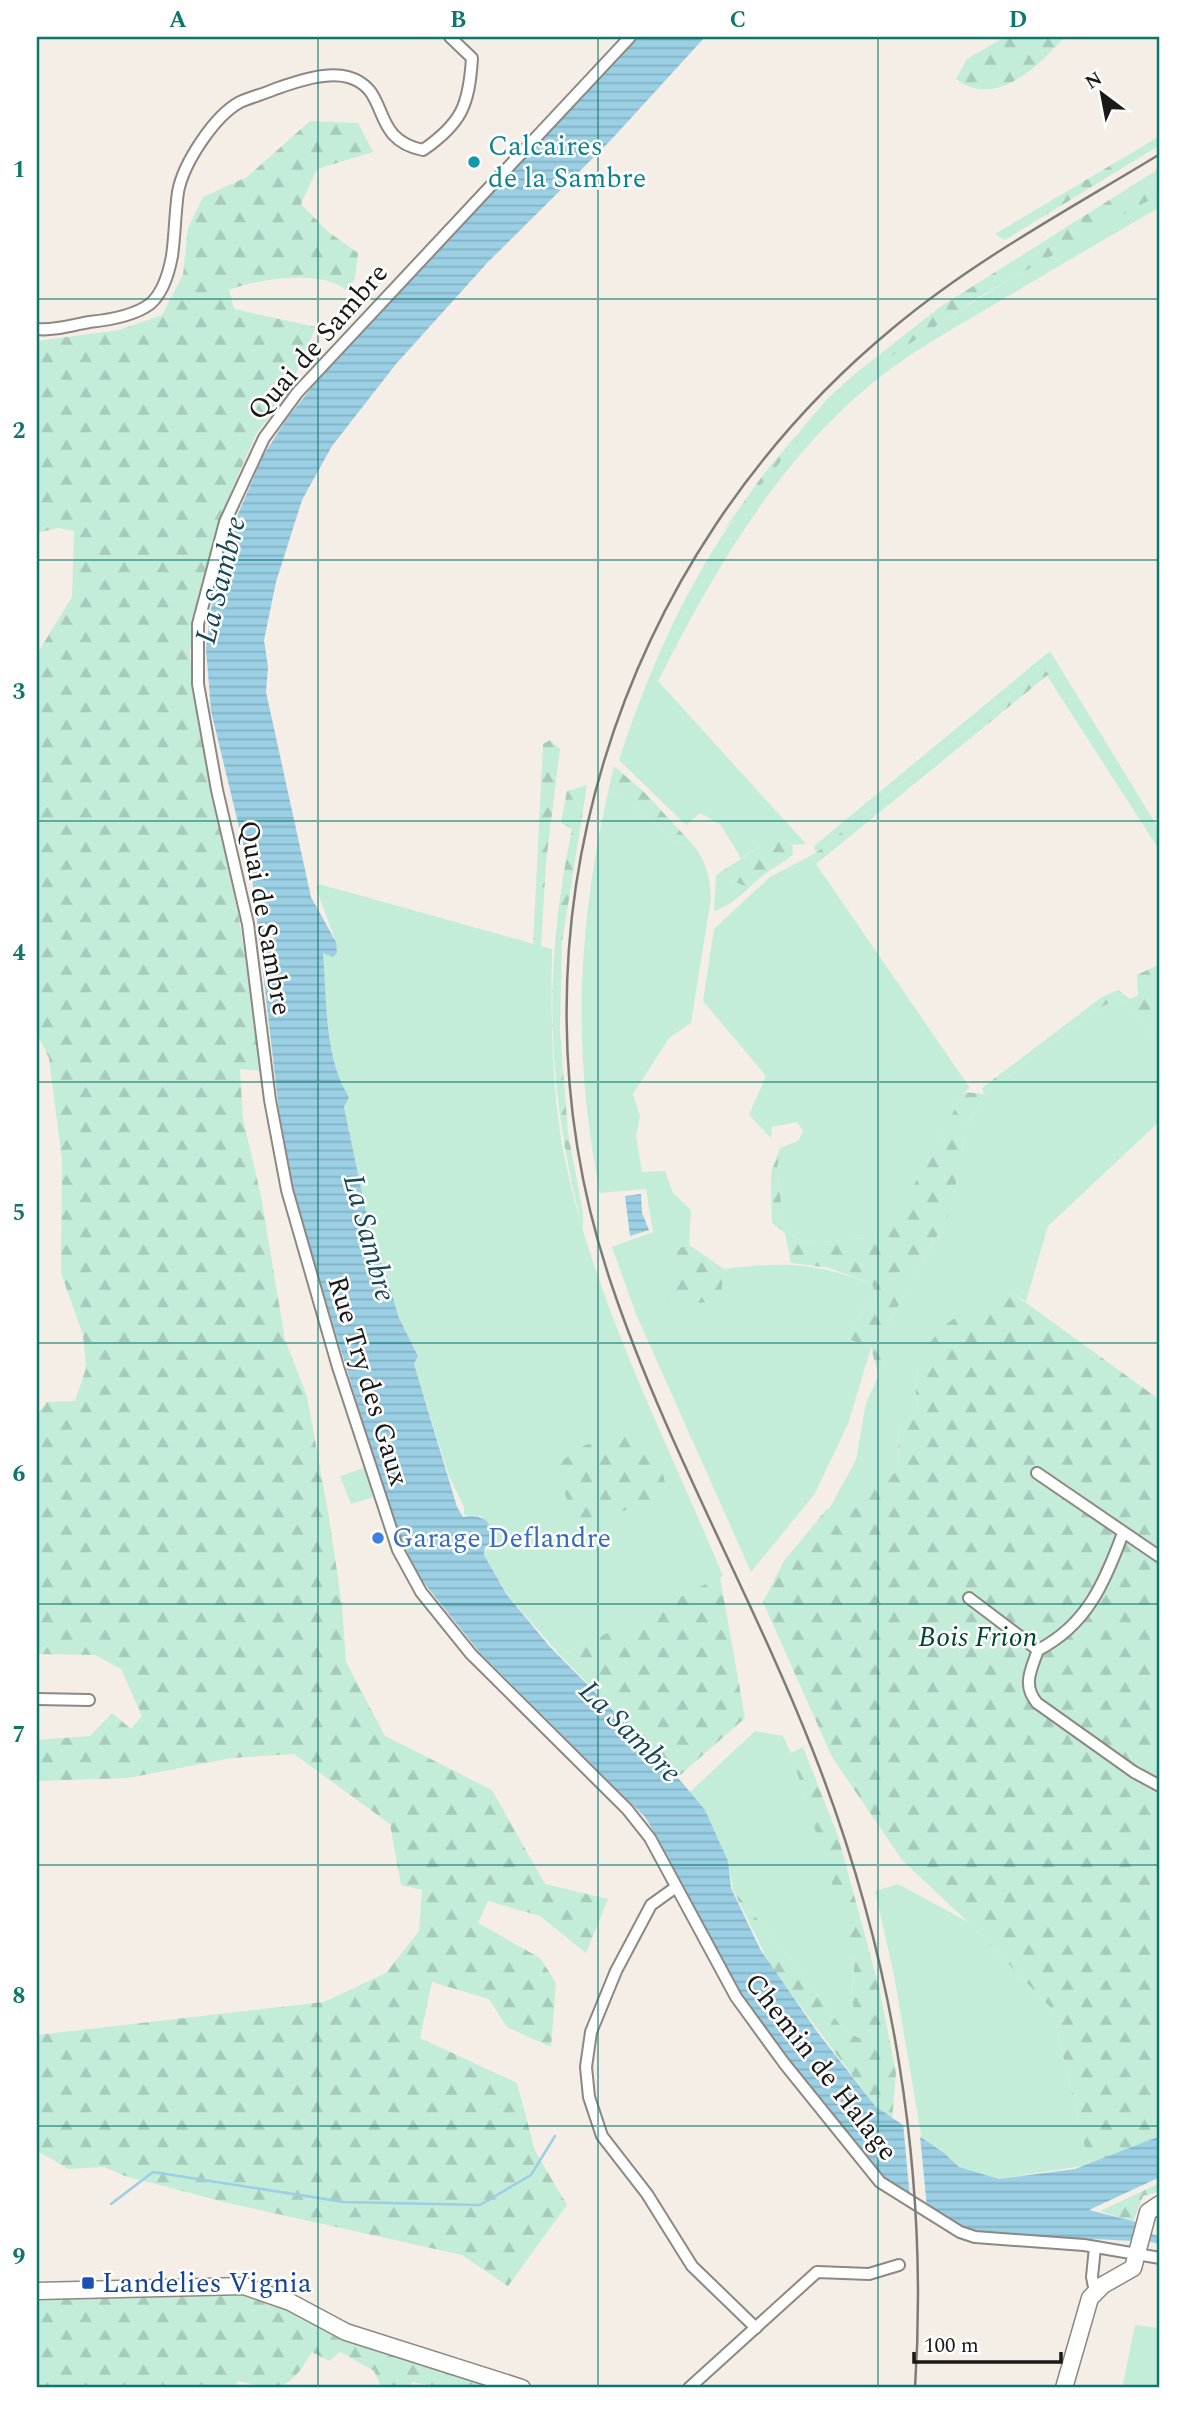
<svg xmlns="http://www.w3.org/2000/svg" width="1197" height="2425" viewBox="0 0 1197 2425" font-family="Spectral,serif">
<defs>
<pattern id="forest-firs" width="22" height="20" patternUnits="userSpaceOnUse" patternTransform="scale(1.75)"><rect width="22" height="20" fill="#c3edd9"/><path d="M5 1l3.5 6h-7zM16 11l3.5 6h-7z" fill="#a7cbba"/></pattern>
<pattern id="water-rules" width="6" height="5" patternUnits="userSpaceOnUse" patternTransform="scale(1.75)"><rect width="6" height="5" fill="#9acfe4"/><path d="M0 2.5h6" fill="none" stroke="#84b1c3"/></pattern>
</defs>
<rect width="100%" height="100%" fill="#f4eee7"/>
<g fill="#c3edd9">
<path d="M1160 194V207C1105 239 1050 271 995 304 952 329 909 353 870 385 776 463 713 573 658 681L806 844 761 846 741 858 720 824 700 813 686 825 619 760C669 607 738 483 862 376 882 359 906 346 928 331 1003 281 1082 238 1160 194Z"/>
<path d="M1050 651 1160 831V851L1042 668 816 853V864L970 1088 964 1092 892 1227 867 1238 809 1243 785 1233 777 1170 780 1148 798 1141 803 1131 797 1122 772 1127 771 1138 749 1115 766 1076 703 1001 714 929 770 877 816 853 814 846Z"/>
<path d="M608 792 637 808 677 843 695 847C707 864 710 878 711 898L691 1023 669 1038 633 1094 640 1116 636 1136 642 1172 665 1171 673 1193 691 1210 689 1245 670 1251 719 1302 724 1269C784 1262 813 1262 872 1284L875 1292 846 1338 871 1348 848 1424 814 1495 751 1572 636 1314 612 1247 653 1232 646 1189 600 1193C572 1052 577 931 608 792Z"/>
<path d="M792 848 793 854C786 862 774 867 765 874 749 886 735 905 714 911L716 875 722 883 729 880 747 887 787 856Z"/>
<path d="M319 884 552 949C551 1017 551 1087 564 1155 594 1302 666 1438 723 1576L561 1656 509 1597 484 1555 495 1532 481 1516 464 1515V1507L449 1476 414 1364 418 1355 399 1318 384 1268 374 1250 344 1107 349 1097C324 1058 327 998 323 953L336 942 316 888Z"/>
<path d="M1119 999 1131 1005 1160 1048V1121L1048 1226 1026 1301 1014 1294C995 1305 946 1328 934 1342 917 1361 910 1390 920 1413L899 1426 898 1471 828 1511 856 1460 866 1403 886 1360V1328L951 1211 966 1127 985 1094 1099 1008Z"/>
<path d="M364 1468 374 1497 351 1504 340 1476Z"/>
<path d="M755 1731 783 1736 791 1753 855 1954 852 1998 860 2038 843 2029 791 1959 733 1890 728 1861 705 1810 690 1792Z"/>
<path d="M898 1884 968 1922 1052 2009 1089 2165 999 2179 959 2167 944 2153 922 2140 894 1975 875 1891Z"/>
<path d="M1135 2325 1160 2328V2388H1137L1123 2384Z"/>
</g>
<g fill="url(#forest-firs)">
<path d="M1005 37H1065C1040 64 996 110 956 79L967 59Z"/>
<path d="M310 121 358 123 373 152 317 169 301 204 327 231 358 253 355 279 346 290C324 269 255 279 229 290L234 309 316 327 286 395 256 434 231 492 208 559 190 651 192 684 201 741 239 917 262 1071 240 1069 243 1119 261 1196 285 1340 307 1396 329 1517 342 1606 346 1662 385 1736 492 1790 545 1884 608 1899 586 1953 540 1916 488 1901 478 1923 540 1958 556 1983 551 2047 507 2027 489 1999 432 1982 420 2038 517 2083 535 2151 567 2205 508 2286 462 2255 224 2202 125 2176 104 2167 69 2169 37 2151V2035L324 2002 386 1973 419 1931 422 1890 401 1885 390 1824 294 1754 232 1758 128 1778 37 1781V1740L90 1736 112 1713 131 1729 142 1716 121 1669 95 1655 37 1654V1414L47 1402 75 1401 86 1368 83 1335 61 1273 62 1160 49 1058 37 1034V654L72 597 74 531 58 528 37 533V341L119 330 162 315 183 275 188 228 203 197 247 177Z"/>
<path d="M1160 136V145L1005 240 995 234Z"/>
<path d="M1160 168V194L979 297 863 375 804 433 720 535 766 471 828 398 856 373 940 307Z"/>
<path d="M1042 668 1049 674 816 864V853Z"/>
<path d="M550 740 560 749 546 862 541 947 533 945 543 744Z"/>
<path d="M614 766 645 793 695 847 677 843 637 808 608 792Z"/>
<path d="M587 785 562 943 560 1030 568 1133 583 1213V1230C547 1087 542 974 572 829L561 823 567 791Z"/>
<path d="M785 838 793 847 787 856 747 887 730 880 722 884 716 875 761 846Z"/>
<path d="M1160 964V1048L1131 1005 1119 999 1099 1008 985 1094 966 1127 951 1211 886 1328V1360L879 1377 871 1348 846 1338 875 1292 872 1284 830 1268 791 1263 785 1233 772 1223 771 1172 780 1148 777 1170 785 1233 809 1243 867 1238 892 1226 964 1092 984 1094 982 1088 1102 997 1118 990 1130 999 1138 995 1137 975Z"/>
<path d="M689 1245 724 1269 720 1302 667 1304 670 1251Z"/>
<path d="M1014 1294 1160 1400V2136L1089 2165 1052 2009 968 1922 902 1860 832 1757 763 1602 784 1561 826 1510 898 1471 899 1426 920 1413C907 1384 925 1338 952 1320 970 1309 995 1302 1014 1294Z"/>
<path d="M639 1431 664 1477 667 1495 578 1527 554 1466 585 1445Z"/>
<path d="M720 1577 745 1718 678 1777 561 1656Z"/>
<path d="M803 1747 838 1836 879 1987 896 2073 892 2120 875 2106 772 1968 733 1890 791 1959 843 2029 859 2038 852 1998 855 1957 791 1753Z"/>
<path d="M1160 2183V2191L1143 2196 1133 2222 1100 2211Z"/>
<path d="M245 2292 288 2308 341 2337 494 2388H442L413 2382 407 2388H382L374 2371 340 2352 329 2361 312 2352C290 2389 281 2392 239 2381L233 2388H37V2298Z"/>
</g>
<g fill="url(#water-rules)">
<path d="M635 37H705L610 141 488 262 396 364 332 446 302 500 276 582 264 640 268 667 266 692 311 897 336 942 337 953 333 957 323 953C327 999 324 1058 349 1097L344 1107 374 1250 384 1268 399 1318 418 1356 414 1364 457 1507 463 1517C481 1513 492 1521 497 1541L485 1547 484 1555 507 1595 550 1647 669 1767 705 1810 728 1861 731 1888 760 1949 818 2033 875 2106 944 2153 959 2167 999 2179 1075 2169 1160 2136V2177L1089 2210 1136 2222 1135 2230 1160 2236V2244L1135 2238 1134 2241 992 2234 962 2227 891 2184 877 2168C826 2103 767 2039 725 1968 696 1919 676 1865 645 1817L481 1654 420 1578 396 1530 296 1203 279 1111 253 885 211 711 206 649 210 613 235 521 263 456 286 420 328 367Z"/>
<path d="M641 1194 642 1213 649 1230 630 1236 625 1196Z"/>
</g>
<path fill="#f4eee7" d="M903 2123 920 2135 927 2208 910 2199Z"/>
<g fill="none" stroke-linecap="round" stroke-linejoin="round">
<path stroke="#9acfe4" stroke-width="2.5" d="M111 2204 153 2172 344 2202 480 2205 531 2175 555 2136"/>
<defs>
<g id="street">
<path d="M630 37 297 393 264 438 225 522 198 624V684L217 790 248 924 270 1100 287 1190 338 1367 398 1550 421 1592 471 1654 627 1809 650 1838 736 1997 784 2063 880 2182 960 2232 975 2237 1084 2245 1160 2258"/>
<path d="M37 329C53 331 73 325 89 322 109 320 134 316 150 304 163 293 169 272 172 256 175 235 175 213 178 192 183 164 214 116 240 102 251 97 264 94 275 89 295 82 326 71 348 77 392 89 368 139 423 150 462 123 469 105 472 58L450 37"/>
<path d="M1037 1473 1160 1557"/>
<path d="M969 1598 1038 1650"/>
<path d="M1038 1650C1031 1670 1022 1685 1037 1703L1134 1772 1160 1786"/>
<path d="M1038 1650C1087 1625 1105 1582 1123 1533"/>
<path d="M37 1699 89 1700"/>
<path d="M676 1887 651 1905 616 1971 591 2032 586 2067 589 2097 602 2136 647 2194 692 2266 756 2328"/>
<path d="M1095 2247 1092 2277 1095 2292"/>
<path d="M689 2388 817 2272 869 2274 899 2265"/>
</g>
<g id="secondary">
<path d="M37 2291 244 2286 290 2302 346 2332 522 2388"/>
<path d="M1064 2388 1090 2298 1103 2285 1133 2268 1148 2212 1160 2204"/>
</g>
</defs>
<use href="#street" stroke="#8d8982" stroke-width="14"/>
<use href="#secondary" stroke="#8d8982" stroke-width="19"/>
<use href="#street" stroke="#fff" stroke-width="10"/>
<use href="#secondary" stroke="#fff" stroke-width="16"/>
<path stroke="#7e7b76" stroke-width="2.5" d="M915 2388C929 2172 893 1953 813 1751 751 1593 665 1444 611 1283 494 936 615 558 893 328 974 260 1070 209 1160 154"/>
</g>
<path fill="none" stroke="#0f766e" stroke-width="2" stroke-opacity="0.55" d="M318 37V2388M598 37V2388M878 37V2388M37 299H1160M37 560H1160M37 821H1160M37 1082H1160M37 1343H1160M37 1604H1160M37 1865H1160M37 2126H1160"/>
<circle fill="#0f9aa8" stroke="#fff" stroke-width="2.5" cx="474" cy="162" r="7"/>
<circle fill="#3f7fe0" stroke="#fff" stroke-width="2.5" cx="378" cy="1538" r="7"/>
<rect fill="#1a4fb4" stroke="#fff" stroke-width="2.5" x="81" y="2276" width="14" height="14" rx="3.5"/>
<g text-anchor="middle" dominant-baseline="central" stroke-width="5" stroke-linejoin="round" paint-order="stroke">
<g font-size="28" fill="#0d838f" stroke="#fff" text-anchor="start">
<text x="488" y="146">Calcaires<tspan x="488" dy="32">de la Sambre</tspan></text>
</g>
<g font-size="28" fill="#1a1916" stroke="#fff">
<text transform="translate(318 342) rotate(-49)">Quai de Sambre</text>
<text transform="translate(265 918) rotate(80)">Quai de Sambre</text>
<text transform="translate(368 1381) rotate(73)">Rue Try des Gaux</text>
<text transform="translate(821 2067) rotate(52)">Chemin de Halage</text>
</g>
<g font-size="28" fill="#366cbe" stroke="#fff" text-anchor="start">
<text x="392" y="1538">Garage Deflandre</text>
</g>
<g font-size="28" font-style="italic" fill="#004630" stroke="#fff">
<text x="978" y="1637">Bois Frion</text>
</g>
<g font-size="28" fill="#164399" stroke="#fff" text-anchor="start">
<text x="102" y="2283">Landelies Vignia</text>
</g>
<g font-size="30" font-style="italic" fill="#1a4757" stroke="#fff">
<text transform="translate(221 580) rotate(-76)">La Sambre</text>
<text transform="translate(369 1238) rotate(75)">La Sambre</text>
<text transform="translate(630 1732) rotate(45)">La Sambre</text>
</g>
</g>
<rect width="1197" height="2425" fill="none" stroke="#ffffff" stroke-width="77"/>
<g transform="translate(1102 94) rotate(328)" stroke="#ffffff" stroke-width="5" paint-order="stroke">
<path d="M0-5L12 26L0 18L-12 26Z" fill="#1a1916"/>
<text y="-10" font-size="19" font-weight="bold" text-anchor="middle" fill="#1a1916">N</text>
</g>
<path d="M914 2352v10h147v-10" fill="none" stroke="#1a1916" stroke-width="3.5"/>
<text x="924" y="2352" font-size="21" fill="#1a1916" stroke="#ffffff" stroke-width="5" paint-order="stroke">100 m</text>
<rect x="38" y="38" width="1120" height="2348" fill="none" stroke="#0f766e" stroke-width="2.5"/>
<g font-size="23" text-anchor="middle" font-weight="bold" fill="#0f766e">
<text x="178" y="27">A</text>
<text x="458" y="27">B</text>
<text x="738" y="27">C</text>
<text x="1018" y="27">D</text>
<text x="19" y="177">1</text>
<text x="19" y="438">2</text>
<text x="19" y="699">3</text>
<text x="19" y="960">4</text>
<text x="19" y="1220">5</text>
<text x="19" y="1481">6</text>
<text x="19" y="1742">7</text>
<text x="19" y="2003">8</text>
<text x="19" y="2264">9</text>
</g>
</svg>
